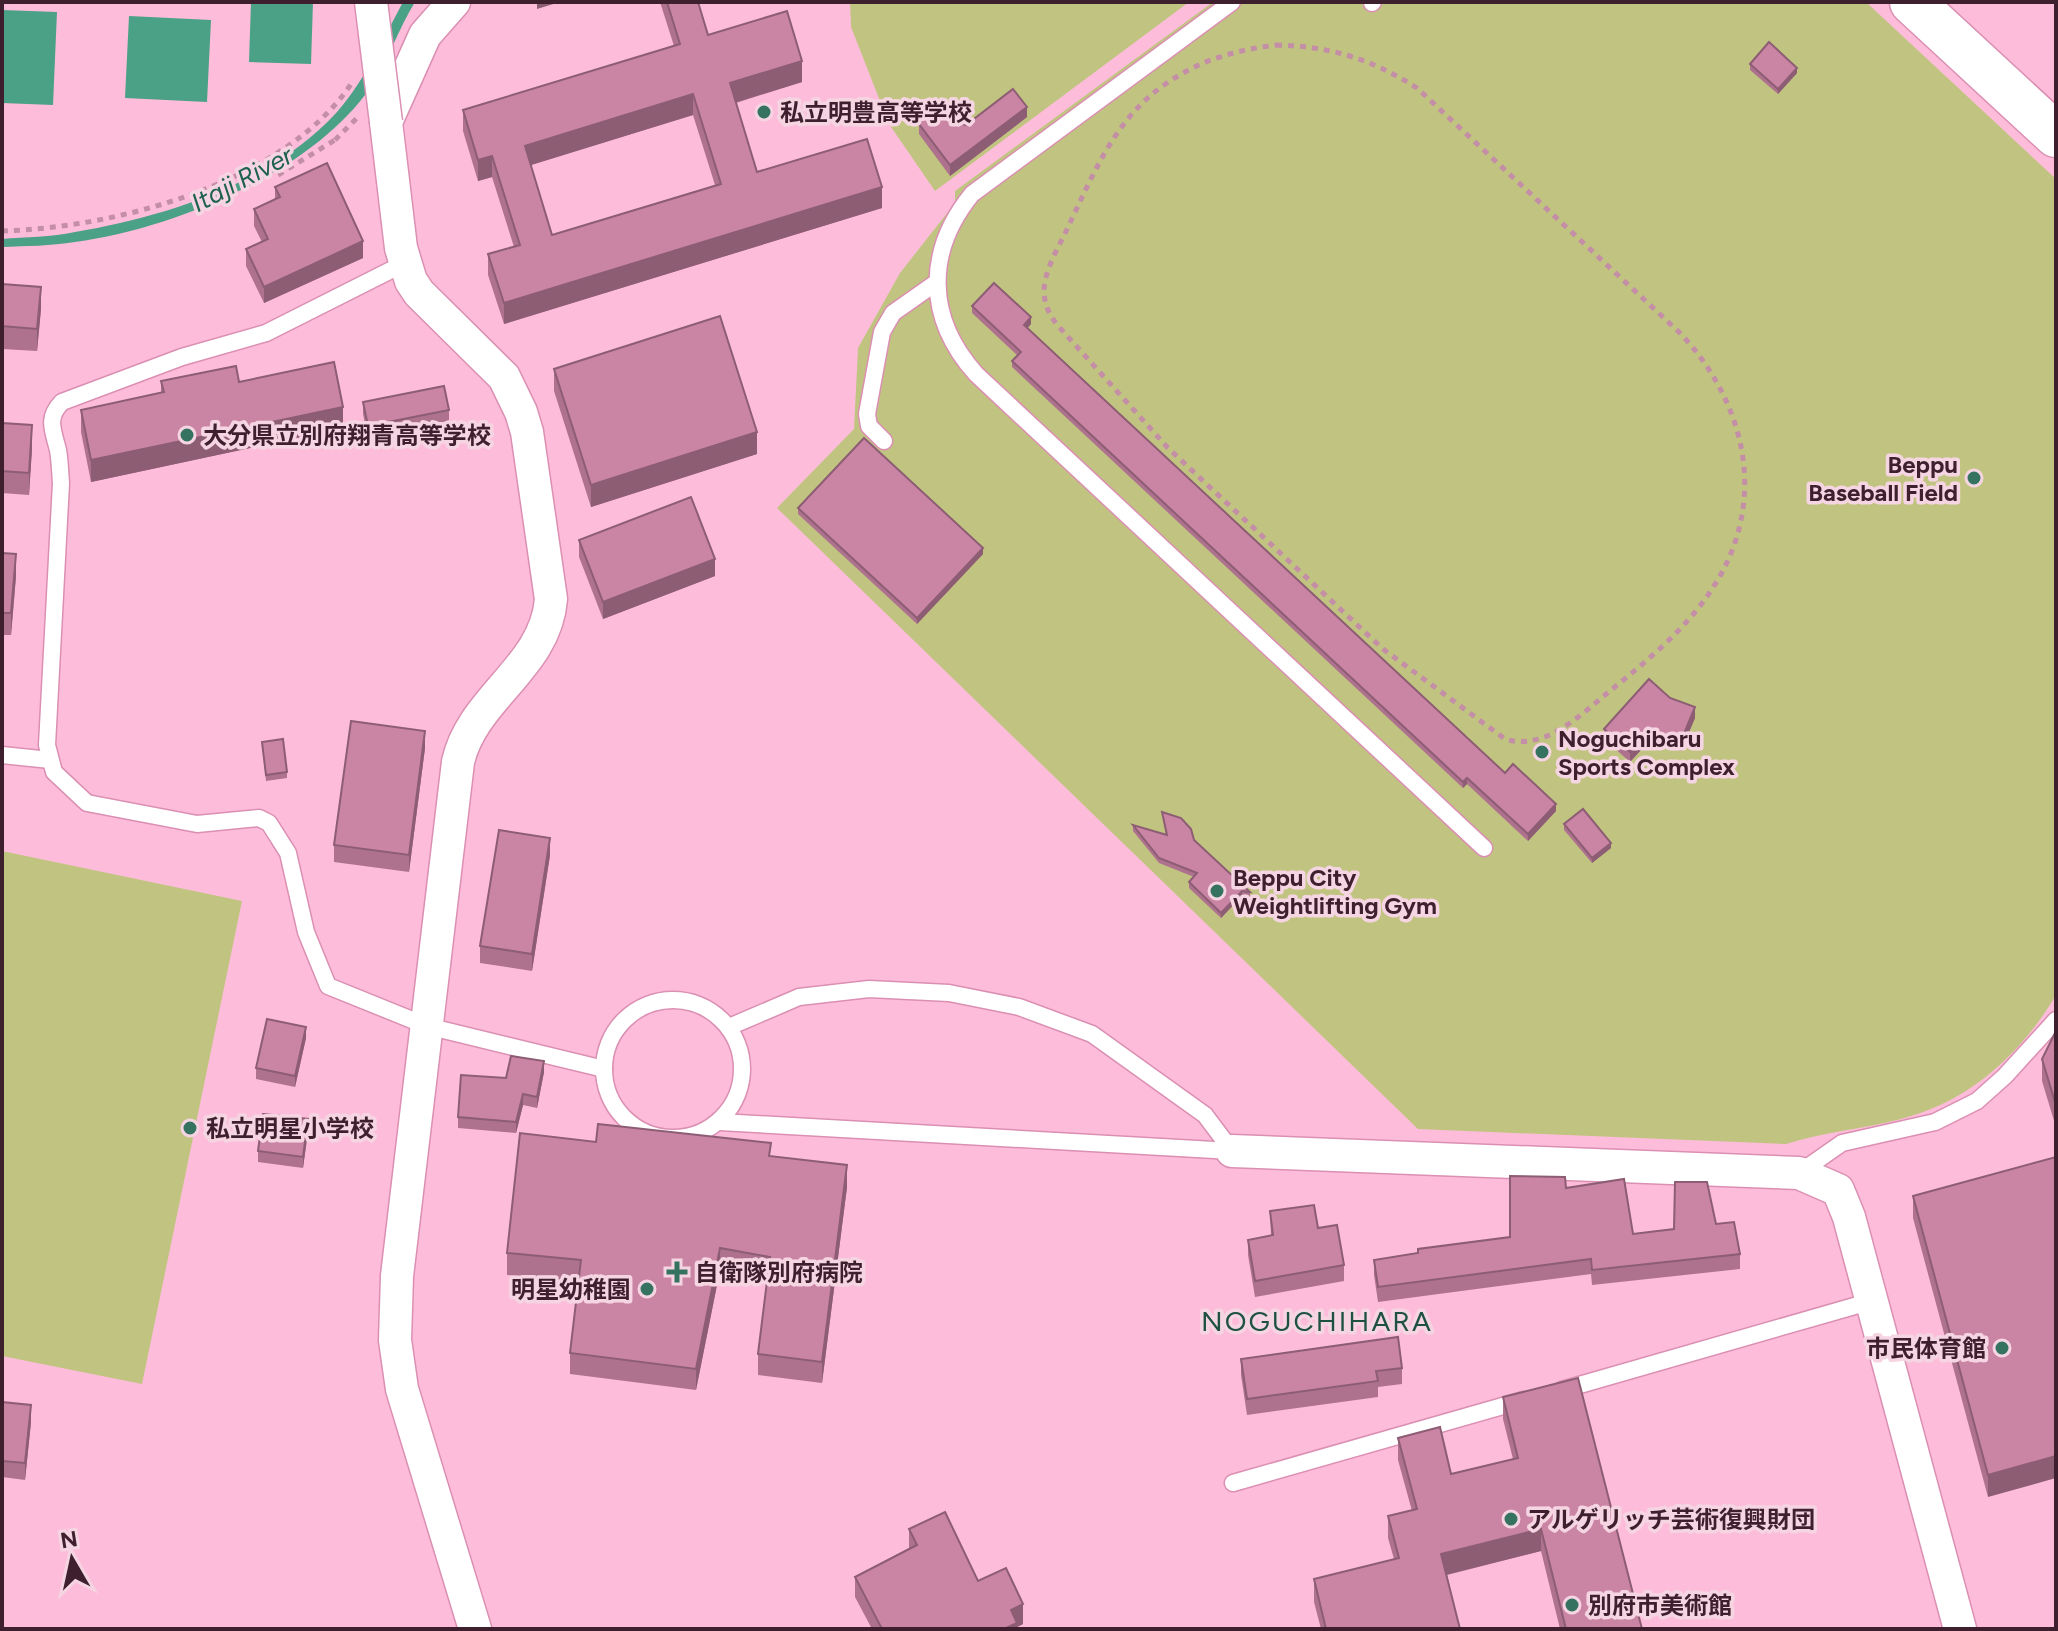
<svg xmlns="http://www.w3.org/2000/svg" width="2058" height="1631" viewBox="0 0 2058 1631" font-family="Figtree,'Noto Sans JP',sans-serif">
<rect width="100%" height="100%" fill="#fdbdda"/>
<g fill="#c1c480">
<path d="M850 2H1189L935 191 889 124 851 27Z"/>
<path d="M1213 2H1866L2056 179V995C2021 1054 1969 1102 1901 1119 1863 1129 1823 1132 1786 1144L1418 1129 777 508 854 429 858 348 900 273 955 203V191Z"/>
<path d="M2 851 242 901 142 1384 2 1356Z"/>
</g>
<g fill="#4ba186">
<path d="M251 2H313L311 64 249 62Z"/>
<path d="M403 2H415C398 29 388 62 370 88 312 172 174 229 75 242 51 246 26 246 2 247V239C26 237 51 237 75 232 166 217 274 182 337 112 366 79 383 39 403 2Z"/>
<path d="M2 10 57 12 53 105 2 103Z"/>
<path d="M129 16 211 20 207 102 125 98Z"/>
</g>
<g fill="none" stroke-linecap="round" stroke-linejoin="round">
<defs>
<g id="lane">
<path d="M1232 2 972 194C925 252 926 318 976 374L1484 848"/>
<path d="M1372 3 1373 2"/>
<path d="M405 263 266 333 182 357 62 402C46 418 53 430 58 450 60 461 60 472 61 483L47 745 54 772 87 803 197 824 259 818 269 823 288 853 306 932 328 986 427 1026 604 1069"/>
<path d="M884 441 869 426 867 414 882 332 893 313 937 282"/>
<path d="M2 755 50 760"/>
<circle cx="673" cy="1069" r="69"/>
<path d="M729 1027 799 997 869 989 949 993 1019 1007 1092 1034 1205 1115 1232 1151"/>
<path d="M720 1122 1232 1151"/>
<path d="M1799 1173 1842 1143 1935 1122 1977 1101 2005 1076 2056 1020"/>
<path d="M1562 1390 1872 1301"/>
<path d="M1233 1483 1524 1400"/>
</g>
<g id="street">
<path d="M454 2 425 35 386 122 401 248 411 281 419 293 504 377 521 412 527 432 551 599C546 667 472 698 458 762L397 1276 395 1340 402 1389 475 1629"/>
<path d="M1232 1151 1799 1173 1838 1190 1849 1217 1960 1629"/>
</g>
<path id="secondary" d="M1912 2 2056 135"/>
</defs>
<use href="#lane" stroke="#db8fb2" stroke-width="19"/>
<use href="#street" stroke="#db8fb2" stroke-width="35"/>
<use href="#secondary" stroke="#db8fb2" stroke-width="47"/>
<g stroke="#c38ea6" stroke-width="5" stroke-dasharray="6 6" stroke-linecap="butt">
<path d="M1276 45C1329 46 1372 59 1417 88L1680 333C1747 404 1769 503 1712 589 1685 631 1643 664 1605 695 1577 718 1543 751 1505 739L1383 649 1168 448 1060 328C1050 317 1044 305 1044 290 1045 268 1059 247 1068 227 1094 173 1115 118 1167 83 1200 60 1236 50 1276 45Z"/>
<path d="M335 140 357 118"/>
<path d="M278 175 335 140"/>
<path d="M2 231C115 228 285 183 351 84"/>
</g>
<use href="#lane" stroke="#fff" stroke-width="16"/>
<use href="#street" stroke="#fff" stroke-width="32"/>
<use href="#secondary" stroke="#fff" stroke-width="44"/>
<defs>
<path id="street-bridge" d="M371 2 386 122"/>
</defs>
<use href="#street-bridge" stroke="#db8fb2" stroke-width="35" stroke-linecap="butt"/>
<use href="#street-bridge" stroke="#fff" stroke-width="32"/>
</g>
<g fill="#ae728e" fill-rule="evenodd">
<path d="M660 2H698L708 35 802 82 736 103 757 172 882 208 504 324 488 275V254L514 247 492 177 478 181 463 131V110L674 46ZM693 115 715 185 552 235 530 165Z"/>
<path d="M1750 64 1797 73 1778 94 1750 70Z"/>
<path d="M1027 117 950 176 919 134V124L966 125Z"/>
<path d="M275 187 363 258 264 303 246 266V249L262 242 254 226V209L275 200Z"/>
<path d="M2 284 41 309 37 351 2 349Z"/>
<path d="M972 306 1031 324 1028 328 1505 773 1556 811 1528 841 1467 784 1463 788 1012 367V361L1018 356 972 313Z"/>
<path d="M554 369 757 454 591 507 554 391Z"/>
<path d="M161 381 239 382 343 428 91 482 81 432V410L161 393Z"/>
<path d="M363 402 449 410V421L368 438 363 414Z"/>
<path d="M2 423 32 448 29 495 2 493Z"/>
<path d="M798 508 983 554 917 624 798 514Z"/>
<path d="M579 540 715 576 603 619 579 557Z"/>
<path d="M2 553 16 576 11 635H2Z"/>
<path d="M1670 698 1695 718 1681 751 1651 739 1630 762 1604 739V729Z"/>
<path d="M262 742 287 772V778L266 781Z"/>
<path d="M425 748 409 872 334 862V845Z"/>
<path d="M1162 812 1250 892V897L1242 896 1221 918 1189 888V882L1194 877 1159 863 1133 831V825L1166 835Z"/>
<path d="M1564 824 1611 848 1592 863 1564 830Z"/>
<path d="M550 855 532 971 480 963V946Z"/>
<path d="M2056 1031V1124H2055L2042 1081V1059Z"/>
<path d="M306 1038 295 1087 256 1079V1068Z"/>
<path d="M544 1072 537 1108 523 1105 516 1133 458 1128V1117L506 1078Z"/>
<path d="M308 1131 303 1168 258 1162V1151Z"/>
<path d="M596 1142 771 1156 847 1187 822 1383 758 1375V1354L767 1278 720 1270 696 1390 570 1374V1353L579 1282 507 1275V1253Z"/>
<path d="M2056 1157 1988 1497 1913 1218V1196Z"/>
<path d="M1566 1188 1633 1234 1716 1224 1740 1254V1269L1592 1285 1591 1274 1378 1302 1374 1275V1260L1510 1237Z"/>
<path d="M1270 1211 1344 1265V1281L1255 1297 1248 1255V1240L1271 1236Z"/>
<path d="M1241 1359 1402 1368V1384L1378 1387V1397L1247 1415 1241 1375Z"/>
<path d="M1503 1397 1642 1629H1560L1541 1551 1447 1575 1460 1629H1321L1314 1602V1579L1394 1559 1388 1538V1516L1412 1511 1398 1460V1438L1451 1474 1513 1459 1503 1419Z"/>
<path d="M2 1402 31 1422 25 1480 2 1477Z"/>
<path d="M909 1529 978 1581 1023 1624 1017 1627V1629H872L855 1597V1577L909 1548Z"/>
</g>
<g fill="#8d5d74">
<path d="M537 2H560L537 9Z"/>
<path d="M802 61V82L730 104V83Z"/>
<path d="M1797 68V73L1778 94V89Z"/>
<path d="M693 94V115L525 167V146Z"/>
<path d="M1027 107V117L950 176V165Z"/>
<path d="M492 156V177L478 181V160Z"/>
<path d="M882 187V208L504 324V303Z"/>
<path d="M363 241V258L264 303V287Z"/>
<path d="M41 287V309L37 351V329Z"/>
<path d="M1031 317V324L1024 331V325Z"/>
<path d="M343 407V428L91 482V460Z"/>
<path d="M32 425V448L29 495V473Z"/>
<path d="M757 432V454L591 507V485Z"/>
<path d="M983 548V554L917 624V618Z"/>
<path d="M16 554V576L11 635V613Z"/>
<path d="M715 559V576L603 619V602Z"/>
<path d="M1695 707V718L1681 751V741Z"/>
<path d="M1651 729V739L1630 762V752Z"/>
<path d="M425 731V748L409 872V855Z"/>
<path d="M1467 778V784L1463 788V782Z"/>
<path d="M1556 804V811L1528 841V834Z"/>
<path d="M550 838V855L532 971V954Z"/>
<path d="M1611 843V848L1592 863V858Z"/>
<path d="M1242 891V896L1221 918V913Z"/>
<path d="M306 1027V1038L295 1087V1076Z"/>
<path d="M544 1061V1072L537 1108V1097Z"/>
<path d="M523 1094V1105L516 1133V1122Z"/>
<path d="M308 1119V1131L303 1168V1157Z"/>
<path d="M847 1165V1187L822 1383V1362Z"/>
<path d="M720 1248V1270L696 1390V1369Z"/>
<path d="M31 1405V1422L25 1480V1463Z"/>
<path d="M2056 1456V1478L1988 1497V1475Z"/>
<path d="M1541 1529V1551L1441 1576V1554Z"/>
<path d="M1023 1604V1624L1017 1627V1629H1004L1011 1610Z"/>
</g>
<g fill="#ca85a5" stroke="#8d5d74" stroke-width="2" fill-rule="evenodd">
<path d="M667 2H698L708 35 787 11 802 61 730 83 757 172 867 139 882 187 504 303 488 254 520 245 492 156 478 160 463 110 680 44ZM693 94 721 184 552 235 525 146Z"/>
<path d="M1769 42 1797 68 1778 89 1750 64Z"/>
<path d="M1013 89 1027 107 950 165 919 124 925 109 966 125Z"/>
<path d="M327 163 363 241 264 287 246 249 268 239 254 209 280 197 275 187Z"/>
<path d="M994 283 1031 317 1024 325 1505 773 1513 764 1556 804 1528 834 1467 778 1463 782 1012 361 1021 352 972 306Z"/>
<path d="M2 284 41 287 37 329 2 326Z"/>
<path d="M720 316 757 432 591 485 554 369Z"/>
<path d="M334 362 343 407 91 460 81 410 164 392 161 381 236 366 239 382Z"/>
<path d="M444 386 449 410 368 426 363 402Z"/>
<path d="M2 423 32 425 29 473 2 471Z"/>
<path d="M864 438 983 548 917 618 798 508Z"/>
<path d="M691 497 715 559 603 602 579 540Z"/>
<path d="M2 553 16 554 11 613H2Z"/>
<path d="M1649 679 1670 698 1695 707 1681 741 1651 729 1630 752 1604 729Z"/>
<path d="M351 721 425 731 409 855 334 845Z"/>
<path d="M283 739 287 772 266 775 262 742Z"/>
<path d="M1583 809 1611 843 1592 858 1564 824Z"/>
<path d="M1162 812 1181 818 1191 829 1194 840 1250 892 1242 891 1221 913 1189 882 1197 873 1159 858 1133 825 1167 835Z"/>
<path d="M499 830 550 838 532 954 480 946Z"/>
<path d="M267 1019 306 1027 295 1076 256 1068Z"/>
<path d="M2056 1031V1102H2055L2042 1059Z"/>
<path d="M511 1056 544 1061 537 1097 523 1094 516 1122 458 1117 461 1075 506 1078Z"/>
<path d="M263 1114 308 1119 303 1157 258 1151Z"/>
<path d="M598 1124 771 1143 769 1156 847 1165 822 1362 758 1354 770 1257 720 1248 696 1369 570 1353 581 1260 507 1253 520 1133 596 1142Z"/>
<path d="M2056 1157V1456L1988 1475 1913 1196Z"/>
<path d="M1510 1176 1565 1177 1566 1188 1624 1179 1633 1234 1674 1229 1675 1182H1707L1716 1224 1734 1222 1740 1254 1592 1270 1591 1259 1378 1287 1374 1260 1418 1253V1249L1510 1237Z"/>
<path d="M1314 1205 1318 1228 1337 1225 1344 1265 1255 1281 1248 1240 1273 1235 1270 1211Z"/>
<path d="M1398 1337 1402 1368 1376 1371 1378 1381 1247 1399 1241 1359Z"/>
<path d="M1578 1378 1642 1629H1566L1541 1529 1441 1554 1460 1629H1326L1314 1579 1399 1558 1388 1516 1417 1509 1398 1438 1440 1427 1451 1474 1518 1458 1503 1397Z"/>
<path d="M2 1402 31 1405 25 1463 2 1461Z"/>
<path d="M945 1512 978 1581 1006 1568 1023 1604 1011 1610 1017 1623 1004 1629H882L855 1577 917 1545 909 1529Z"/>
</g>
<g fill="#357360" stroke="#f6d5e3" stroke-width="3">
<circle cx="764" cy="112" r="8"/>
<circle cx="187" cy="435" r="8"/>
<circle cx="1974" cy="478" r="8"/>
<circle cx="1542" cy="752" r="8"/>
<circle cx="1217" cy="891" r="8"/>
<circle cx="190" cy="1128" r="8"/>
<path d="M673 1260h8v8h8v8h-8v8h-8v-8h-8v-8h8z"/>
<circle cx="647" cy="1289" r="8"/>
<circle cx="2002" cy="1348" r="8"/>
<circle cx="1511" cy="1519" r="8"/>
<circle cx="1572" cy="1605" r="8"/>
</g>
<g text-anchor="middle" dominant-baseline="central" stroke-width="7" stroke-linejoin="round" paint-order="stroke">
<g font-size="24" font-weight="bold" fill="#3d1f2d" stroke="#f6d5e3" text-anchor="start">
<text x="780" y="112">私立明豊高等学校</text>
<text x="203" y="435">大分県立別府翔青高等学校</text>
<text x="1958" y="464" text-anchor="end">Beppu<tspan x="1958" dy="28">Baseball Field</tspan></text>
<text x="1558" y="738">Noguchibaru<tspan x="1558" dy="28">Sports Complex</tspan></text>
<text x="1233" y="877">Beppu City<tspan x="1233" dy="28">Weightlifting Gym</tspan></text>
<text x="206" y="1128">私立明星小学校</text>
<text x="695" y="1272">自衛隊別府病院</text>
<text x="631" y="1289" text-anchor="end">明星幼稚園</text>
<text x="1986" y="1348" text-anchor="end">市民体育館</text>
<text x="1527" y="1519">アルゲリッチ芸術復興財団</text>
<text x="1588" y="1605">別府市美術館</text>
</g>
<g font-size="26" font-style="italic" fill="#1e614e" stroke="#f6d5e3">
<text transform="translate(242 179) rotate(-28)">Itaji River</text>
</g>
<g font-size="28" letter-spacing="2" fill="#1f5142" stroke="#f6d5e3">
<text x="1317" y="1321">NOGUCHIHARA</text>
</g>
</g>
<rect width="2058" height="1631" fill="none" stroke="#3d1f2d" stroke-width="8"/>
<g transform="translate(72 1559) rotate(351)" stroke="#f6d5e3" stroke-width="6" paint-order="stroke">
<path d="M0-6L14 30L0 20L-14 30Z" fill="#3d1f2d"/>
<text y="-12" font-size="22" font-weight="bold" text-anchor="middle" fill="#3d1f2d">N</text>
</g>
</svg>
